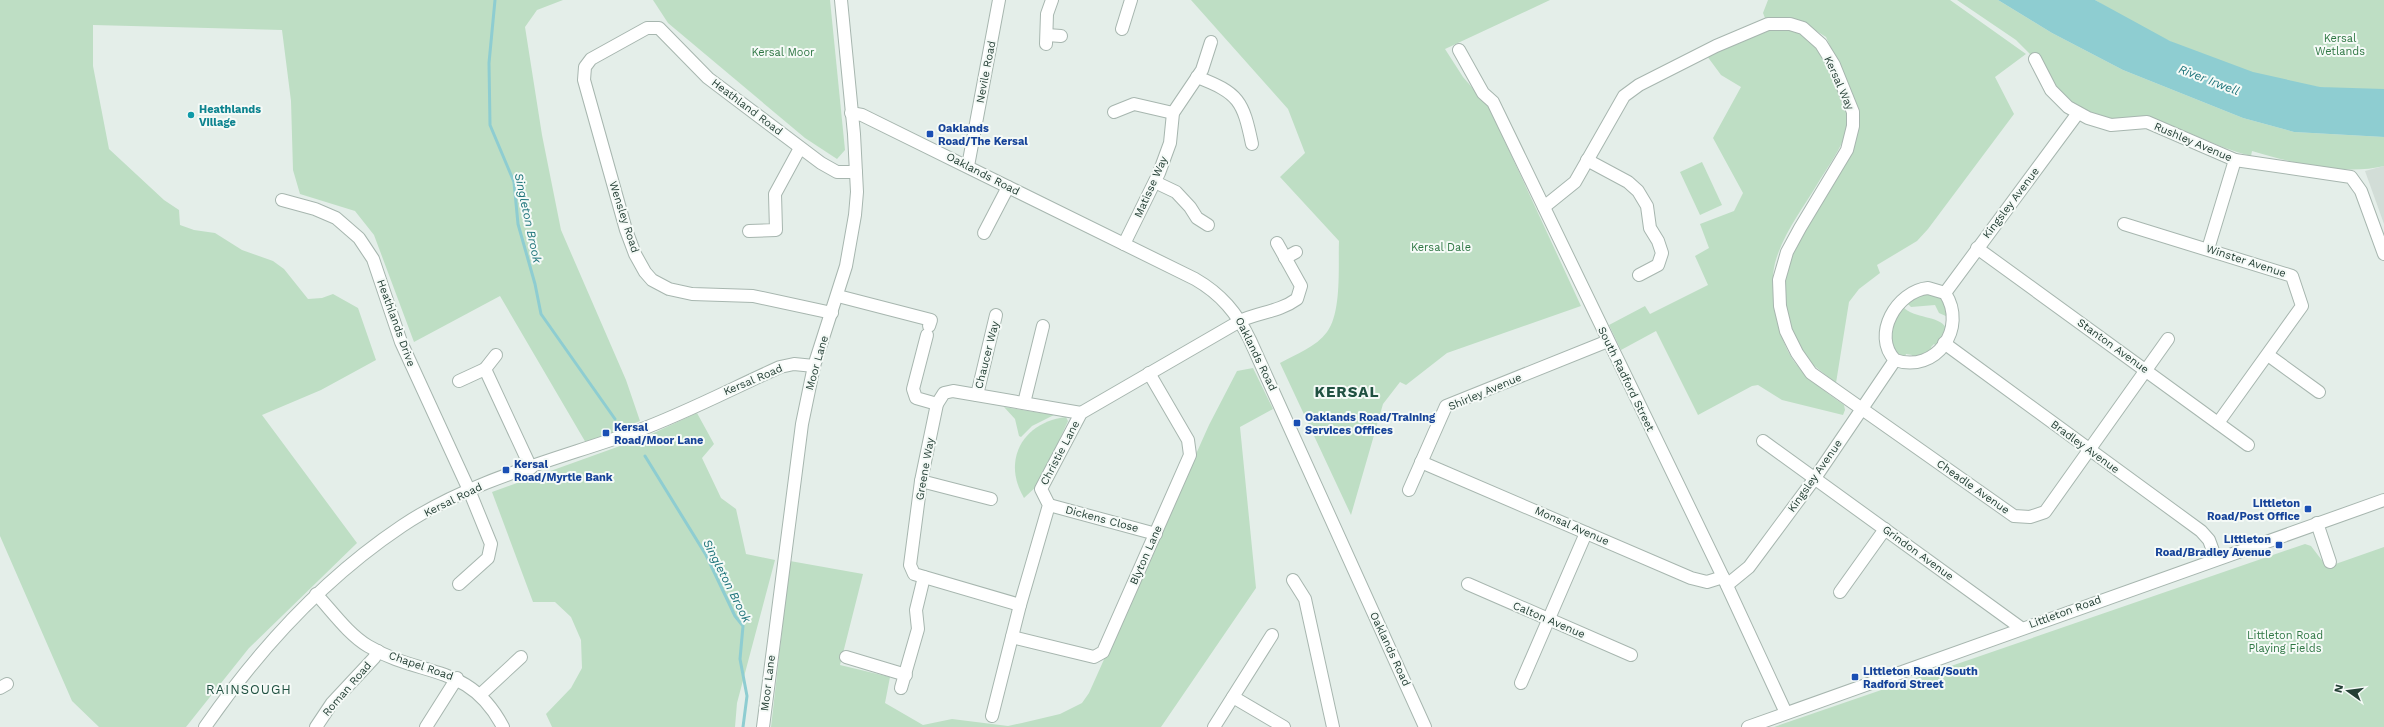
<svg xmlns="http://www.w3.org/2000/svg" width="2384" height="727" viewBox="0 0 2384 727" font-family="'Work Sans',sans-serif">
<rect width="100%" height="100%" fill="#e4eee9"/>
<path fill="#d2ddd7" d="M2384 166V224L2365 171Z"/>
<g fill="#bedec4">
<path d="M0 0H563L537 10 525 27 542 135 561 230 626 380 640 421 586 443 500 296 414 342 374 235 355 211 300 194 293 170 291 101 282 30 93 25V66L109 149 164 200 179 210 180 225 194 230 215 233 242 250 273 261 284 269 308 299 322 298 333 294 358 308 376 360 321 390 262 415 357 543 249 648 186 727H99L72 701 0 536Z"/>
<path d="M653 0H830L845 150 837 159 805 138 668 23Z"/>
<path d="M1191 0H1550L1445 49 1463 77 1489 107 1581 306 1447 353 1406 385 1400 382 1383 404 1351 515 1280 363C1296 354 1316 347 1327 332 1342 312 1338 266 1339 241L1280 177 1305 153 1288 109Z"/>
<path d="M1768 0H1950L2026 54 1995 77 2014 114 1928 229 1917 241 1877 265 1880 273 1859 289 1849 302 1836 383 1808 361 1787 324 1783 287 1788 256 1850 150 1856 104 1826 37 1799 20 1765 18 1763 13Z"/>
<path d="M1957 0H1998L2052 33 2123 70 2243 118 2294 132 2384 137V166C2344 176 2292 163 2252 151L2251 156C2215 147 2183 128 2148 117 2142 115 2124 119 2115 119 2078 117 2050 87 2038 54H2030L2016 40Z"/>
<path d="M2095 0H2384V89C2286 96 2176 52 2095 0Z"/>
<path d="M1773 26C1805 30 1814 37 1828 65 1835 80 1850 100 1849 118 1847 142 1830 163 1818 183 1803 208 1783 234 1775 263 1768 290 1778 342 1796 364 1809 381 1826 392 1844 405L1845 410 1843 415 1782 400 1758 385 1752 386 1698 415 1656 331 1621 350 1609 325 1645 306 1650 314 1708 285 1695 256 1709 248 1700 224 1734 211 1743 193 1713 138 1741 87 1721 75 1707 56Z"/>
<path d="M1702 162 1722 205 1700 215 1680 172Z"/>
<path d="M1927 292 1944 299 1948 317 1939 313 1935 305 1911 307 1907 303Z"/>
<path d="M1903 307C1914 319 1939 315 1946 328L1936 346 1934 344 1931 347 1932 349 1911 360 1912 355 1906 354 1904 360 1891 349 1893 321Z"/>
<path d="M1253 368 1273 409 1240 427 1256 588 1161 727H771L790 561 863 574 840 665 890 677 885 703 923 725 952 719 1008 726 1022 723 1060 714 1082 703 1089 693 1209 425 1237 371Z"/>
<path d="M1004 407 1054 415 1032 426 1021 437 1019 436 1015 419Z"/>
<path d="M697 413 714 444 702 458 721 498 736 509 746 554 775 560 737 703 735 727H552L546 714 571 688 582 668 581 640 571 617 555 602H533L492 492 645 437Z"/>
<path d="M1066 417 1068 421 1039 484 1024 498C1001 459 1024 422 1066 417Z"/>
<path d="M2305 544 2311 546 2327 567 2384 547V727H1774Z"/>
</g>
<path fill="#8ecdd1" d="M1998 0H2095L2170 41 2253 72 2320 87 2384 89V137L2294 132 2243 118 2123 70 2052 33Z"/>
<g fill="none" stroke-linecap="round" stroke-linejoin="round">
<g stroke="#8ecdd1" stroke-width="3">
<path d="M495 0 489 63 490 125 514 182 518 224 535 284 541 314 615 419"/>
<path d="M645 456 706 555 735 616 743 626 740 659 747 696 743 727"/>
</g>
<defs>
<g id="minor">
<path d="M1122 29 1131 0"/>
<path d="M1047 35 1061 36"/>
<path d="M1046 44 1047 14 1052 0"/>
<path d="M1459 50 1483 93 1493 102 1723 577 1786 713"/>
<path d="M2035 59 2051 90 2068 107 2088 118 2111 125 2147 122 2235 160 2351 177 2361 191 2384 254"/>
<path d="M1197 77C1239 93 1243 101 1252 144"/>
<path d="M1114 112 1134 104 1173 113"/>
<path d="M851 113 862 115 1195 279C1221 294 1237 313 1250 340L1425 727"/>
<path d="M1587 160 1628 182 1638 191 1647 206 1650 228 1658 241 1662 253 1658 265 1639 275"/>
<path d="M968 166 999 0"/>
<path d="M1155 182 1176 192 1190 207 1197 218 1208 225"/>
<path d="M282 200 315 209 336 218 359 238 373 259 401 342 469 490 491 544 488 558 459 584"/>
<path d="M1544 207 1575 182 1624 96 1639 85 1716 46 1768 24H1790L1803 28 1821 44 1834 65 1853 112V126L1847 150 1800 228 1787 252 1779 280 1780 306 1786 331 1797 353 1811 373 2014 516 2030 517 2045 512 2168 339"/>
<path d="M2124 224 2292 276 2302 306 2218 423"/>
<path d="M749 231 776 230 775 194 800 148"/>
<path d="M984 233 1008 187"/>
<path d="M1124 244 1159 173 1170 143 1173 113 1202 70 1211 42"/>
<path d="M1977 248 2248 445"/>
<path d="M2208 249 2235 160"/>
<path d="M1285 258 1296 252"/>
<path d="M1928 288 1945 293C1968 328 1936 374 1895 360 1871 335 1897 291 1928 288Z"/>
<path d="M1945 293 2078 113"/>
<path d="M838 296 931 320 929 326"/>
<path d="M832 313 753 296 692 294 669 289 652 280 645 272 635 254 626 230 584 80 585 67 591 59 647 28H659L708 78 821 163 837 172H856"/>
<path d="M927 335 913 389 916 398 937 404"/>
<path d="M1944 343 2201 531 2209 540 2216 559"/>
<path d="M2268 355 2319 392"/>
<path d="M485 369 496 355"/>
<path d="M459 381 485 369 531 468"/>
<path d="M977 395 996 315"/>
<path d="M1024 403 1043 326"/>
<path d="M1763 441 2021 628"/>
<path d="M1421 462 1691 578 1707 582 1723 577"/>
<path d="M921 481 991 499"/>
<path d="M1409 490 1446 406 1608 341"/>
<path d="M1049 505 1156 534"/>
<path d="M2317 523 2330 562"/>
<path d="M1293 580 1305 599 1333 727"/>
<path d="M1468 584 1631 655"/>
<path d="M1727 585 1749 567 1815 478 1895 360"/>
<path d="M1840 592 1885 529"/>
<path d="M316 594C332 611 348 634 368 646 421 678 469 662 503 727"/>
<path d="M1020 605 914 574 910 565 921 481 937 404 944 393 953 391 1081 413"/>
<path d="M1012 637 1094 657 1103 652 1190 455 1188 440 1149 373"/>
<path d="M846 657 906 675"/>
<path d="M1521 683 1586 533"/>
<path d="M0 688 7 684"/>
<path d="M901 688 918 629 916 610 924 577"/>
<path d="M480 695 521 657"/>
<path d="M1233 697 1284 727"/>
<path d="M992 716 1020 605 1049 505 1041 489 1081 413 1240 321C1259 312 1279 312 1297 299L1301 286 1277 243"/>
<path d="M205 727C259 649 323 579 402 526 472 479 559 459 637 431 686 413 733 388 780 367L794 364 814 366"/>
<path d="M316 727 332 703 374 658 378 651"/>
<path d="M426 727 457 678"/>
<path d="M763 727 802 424 814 366 846 266 855 215 857 192 854 134 841 0"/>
<path d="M1214 727 1272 635"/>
<path d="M1748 727 2384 500"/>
</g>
</defs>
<use href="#minor" stroke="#a7b6af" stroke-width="14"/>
<use href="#minor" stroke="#fff" stroke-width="12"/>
</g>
<circle fill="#0f9aa8" stroke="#f5faf7" stroke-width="1.5" cx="191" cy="115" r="4"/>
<g fill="#1a4fb4" stroke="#f5faf7" stroke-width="1.5">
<rect x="926" y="130" width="8" height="8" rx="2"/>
<rect x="1293" y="419" width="8" height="8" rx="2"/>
<rect x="602" y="429" width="8" height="8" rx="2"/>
<rect x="502" y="466" width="8" height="8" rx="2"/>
<rect x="2304" y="505" width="8" height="8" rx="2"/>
<rect x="2275" y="541" width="8" height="8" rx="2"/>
<rect x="1851" y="673" width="8" height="8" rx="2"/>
</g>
<g text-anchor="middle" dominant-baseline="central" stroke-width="4" stroke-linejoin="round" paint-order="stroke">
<g font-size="11" fill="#2e7643" stroke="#f5faf7">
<text x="2340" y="38">Kersal<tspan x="2340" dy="13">Wetlands</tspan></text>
<text x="783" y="52">Kersal Moor</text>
<text x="1441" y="247">Kersal Dale</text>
<text x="2285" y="635">Littleton Road<tspan x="2285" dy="13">Playing Fields</tspan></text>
</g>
<g font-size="11" fill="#243f35" stroke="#f5faf7">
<text transform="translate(986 72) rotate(-79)">Nevile Road</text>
<text transform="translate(1839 83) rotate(66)">Kersal Way</text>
<text transform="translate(747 107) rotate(37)">Heathland Road</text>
<text transform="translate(2193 142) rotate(23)">Rushley Avenue</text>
<text transform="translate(983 174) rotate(27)">Oaklands Road</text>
<text transform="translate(1151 187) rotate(-66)">Matisse Way</text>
<text transform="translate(2011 203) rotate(-53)">Kingsley Avenue</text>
<text transform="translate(624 217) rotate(72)">Wensley Road</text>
<text transform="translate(2246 261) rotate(18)">Winster Avenue</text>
<text transform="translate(396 323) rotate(70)">Heathlands Drive</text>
<text transform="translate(2113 346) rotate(36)">Stanton Avenue</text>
<text transform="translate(1256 354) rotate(64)">Oaklands Road</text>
<text transform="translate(987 355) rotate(-76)">Chaucer Way</text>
<text transform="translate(817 363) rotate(-74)">Moor Lane</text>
<text transform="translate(1626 379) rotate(64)">South Radford Street</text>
<text transform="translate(753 380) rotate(-23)">Kersal Road</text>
<text transform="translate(1485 392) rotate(-23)">Shirley Avenue</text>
<text transform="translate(2085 447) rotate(36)">Bradley Avenue</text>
<text transform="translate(1060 453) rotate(-62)">Christie Lane</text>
<text transform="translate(925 469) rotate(-80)">Greene Way</text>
<text transform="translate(1815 476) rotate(-55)">Kingsley Avenue</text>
<text transform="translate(1973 487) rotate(35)">Cheadle Avenue</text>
<text transform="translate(453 500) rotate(-26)">Kersal Road</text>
<text transform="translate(1102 519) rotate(15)">Dickens Close</text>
<text transform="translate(1572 526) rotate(24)">Monsal Avenue</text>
<text transform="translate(1918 553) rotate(36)">Grindon Avenue</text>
<text transform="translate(1146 555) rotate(-66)">Blyton Lane</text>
<text transform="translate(2065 612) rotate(-20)">Littleton Road</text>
<text transform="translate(1549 620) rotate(23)">Calton Avenue</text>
<text transform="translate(1390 649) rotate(65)">Oaklands Road</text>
<text transform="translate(421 666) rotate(19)">Chapel Road</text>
<text transform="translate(768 683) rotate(-83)">Moor Lane</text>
<text transform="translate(347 689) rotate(-49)">Roman Road</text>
</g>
<g font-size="11" font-weight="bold" fill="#0d838f" stroke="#f5faf7" text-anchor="start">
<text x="199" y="109">Heathlands<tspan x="199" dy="13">Village</tspan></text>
</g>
<g font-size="11" font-weight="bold" fill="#164399" stroke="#f5faf7" text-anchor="start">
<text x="938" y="128">Oaklands<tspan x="938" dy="13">Road/The Kersal</tspan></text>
<text x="1305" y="417">Oaklands Road/Training<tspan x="1305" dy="13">Services Offices</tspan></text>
<text x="614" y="427">Kersal<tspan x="614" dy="13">Road/Moor Lane</tspan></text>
<text x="514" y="464">Kersal<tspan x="514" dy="13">Road/Myrtle Bank</tspan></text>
<text x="2300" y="503" text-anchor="end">Littleton<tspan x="2300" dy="13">Road/Post Office</tspan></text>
<text x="2271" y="539" text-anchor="end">Littleton<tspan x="2271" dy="13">Road/Bradley Avenue</tspan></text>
<text x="1863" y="671">Littleton Road/South<tspan x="1863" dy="13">Radford Street</tspan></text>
</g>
<g font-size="12" font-style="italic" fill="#1e747b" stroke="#f5faf7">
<text transform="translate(2209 80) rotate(21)">River Irwell</text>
<text transform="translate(528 218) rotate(78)">Singleton Brook</text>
<text transform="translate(727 581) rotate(63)">Singleton Brook</text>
</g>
<g font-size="13" letter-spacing="1" fill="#205141" stroke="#f5faf7">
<text x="249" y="689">RAINSOUGH</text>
</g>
<g font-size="15" font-weight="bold" letter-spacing="1" fill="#205141" stroke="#f5faf7">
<text x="1347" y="392">KERSAL</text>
</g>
</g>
<g transform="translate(2348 691) rotate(284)" stroke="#f5faf7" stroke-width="3" paint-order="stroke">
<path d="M0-3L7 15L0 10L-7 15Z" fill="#243f35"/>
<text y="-6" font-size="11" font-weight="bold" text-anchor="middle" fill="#243f35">N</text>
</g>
</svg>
